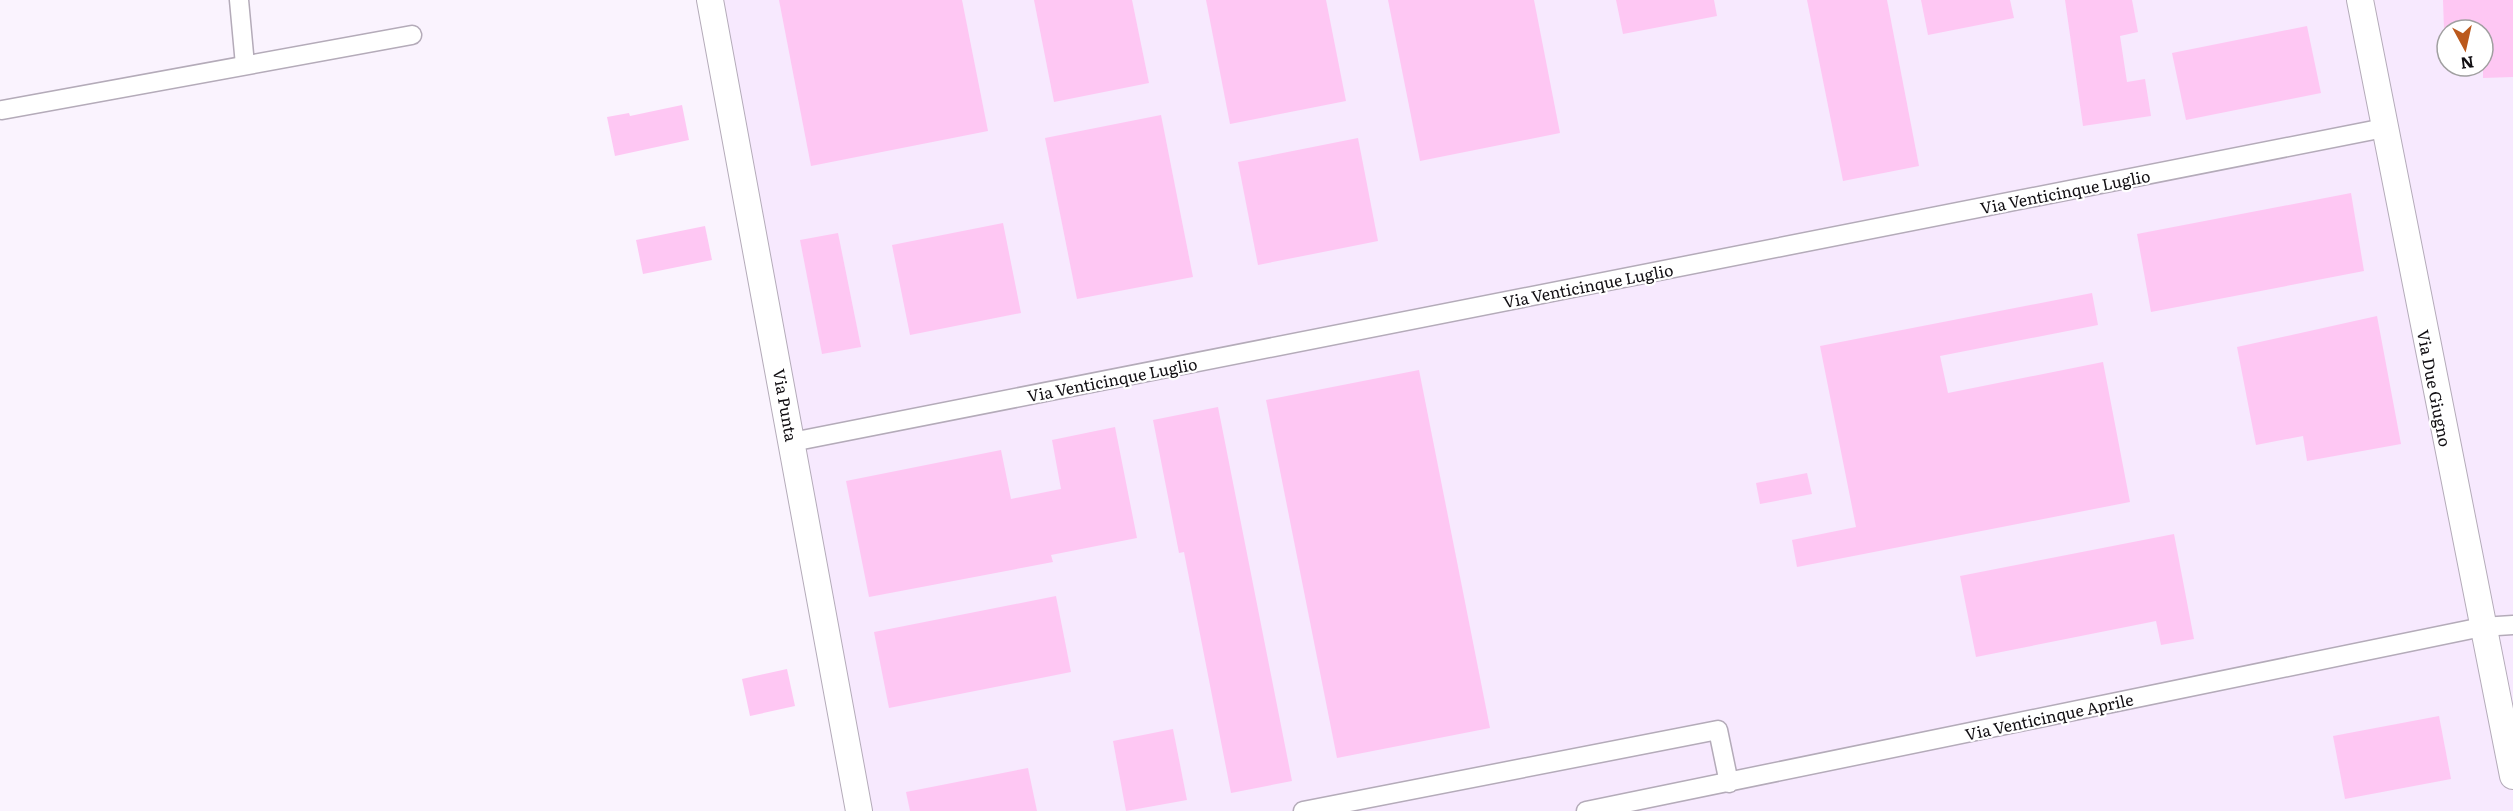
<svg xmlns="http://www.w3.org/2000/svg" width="2513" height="811" viewBox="0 0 2513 811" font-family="Literata,serif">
<rect width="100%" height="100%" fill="#faf3fe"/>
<path fill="#f7e9fe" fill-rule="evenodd" d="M710 0H2513V811H858ZM2447 30H2483V66H2447Z"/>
<g fill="#fec7f3">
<path d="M779 0H962L988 131 811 166Z"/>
<path d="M1034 0H1132L1149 83 1054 102Z"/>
<path d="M1206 0H1326L1346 101 1230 124Z"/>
<path d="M1388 0H1534L1560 133 1420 161Z"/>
<path d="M1616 0H1714L1717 16 1623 34Z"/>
<path d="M1807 0H1887L1919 166 1843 181Z"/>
<path d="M1921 0H2010L2014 18 1928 35Z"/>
<path d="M2065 0H2132L2138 32 2120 36 2127 82 2145 79 2151 116 2083 126Z"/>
<path d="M2443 0H2513V77L2483 78V30H2444Z"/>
<path d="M2307 26 2321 93 2186 120 2172 53Z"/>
<path d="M682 105 689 140 615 156 607 117 629 113 630 116Z"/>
<path d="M1161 115 1193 277 1077 299 1045 138Z"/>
<path d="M1358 138 1378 241 1258 265 1238 162Z"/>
<path d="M2351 193 2364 271 2151 312 2137 234Z"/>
<path d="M1003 223 1021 313 910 335 892 245Z"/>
<path d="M705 226 712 260 643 274 636 240Z"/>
<path d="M838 233 861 347 822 354 800 240Z"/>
<path d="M2092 293 2098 325 1940 356 1948 393 2103 362 2130 502 1797 567 1792 540 1856 527 1820 346Z"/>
<path d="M2377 316 2401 444 2307 461 2303 436 2256 445 2237 347Z"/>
<path d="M1419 370 1490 728 1337 758 1266 400Z"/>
<path d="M1218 407 1292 781 1231 793 1184 552 1179 553 1153 420Z"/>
<path d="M1115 427 1137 538 1051 555 1053 562 869 597 846 481 1001 450 1011 499 1061 489 1052 440Z"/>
<path d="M1807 473 1812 494 1760 504 1756 483Z"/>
<path d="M2174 534 2194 639 2161 645 2156 621 1976 657 1960 576Z"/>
<path d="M1056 596 1071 672 889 708 874 632Z"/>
<path d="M787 669 795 706 750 716 742 679Z"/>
<path d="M2439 716 2451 779 2345 799 2333 736Z"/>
<path d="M1173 729 1187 800 1126 811 1113 741Z"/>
<path d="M1028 768 1037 811H910L906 792Z"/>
</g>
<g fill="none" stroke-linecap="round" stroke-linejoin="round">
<defs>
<g id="street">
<path d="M239 0 245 65"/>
<path d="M2 110 412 35"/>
<path d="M792 442 2384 128"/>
<path d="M1303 811 1718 730 1729 783"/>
<path d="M1586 811 2482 627 2513 625"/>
</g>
<g id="secondary">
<path d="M710 0 859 811"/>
<path d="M2360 0 2513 776"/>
</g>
</defs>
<use href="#street" stroke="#b4abb9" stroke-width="21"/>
<use href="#secondary" stroke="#b4abb9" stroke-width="28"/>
<use href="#street" stroke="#fff" stroke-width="18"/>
<use href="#secondary" stroke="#fff" stroke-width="26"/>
</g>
<g text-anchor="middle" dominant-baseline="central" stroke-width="4.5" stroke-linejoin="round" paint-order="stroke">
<g font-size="16" fill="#110e12" stroke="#fff">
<text transform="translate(2065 191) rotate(-11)">Via Venticinque Luglio</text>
<text transform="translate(1588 285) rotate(-11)">Via Venticinque Luglio</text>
<text transform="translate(1112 379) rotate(-11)">Via Venticinque Luglio</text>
<text transform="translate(2435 388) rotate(79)">Via Due Giugno</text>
<text transform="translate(786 405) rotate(80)">Via Punta</text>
<text transform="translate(2049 716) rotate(-12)">Via Venticinque Aprile</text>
</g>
</g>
<g transform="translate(2465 48) rotate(172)"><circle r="28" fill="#ffffff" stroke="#a09fa0" stroke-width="1.5"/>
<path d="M0-4.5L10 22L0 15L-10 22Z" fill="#bb591c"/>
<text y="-9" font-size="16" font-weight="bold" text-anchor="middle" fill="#110e12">N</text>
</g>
</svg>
